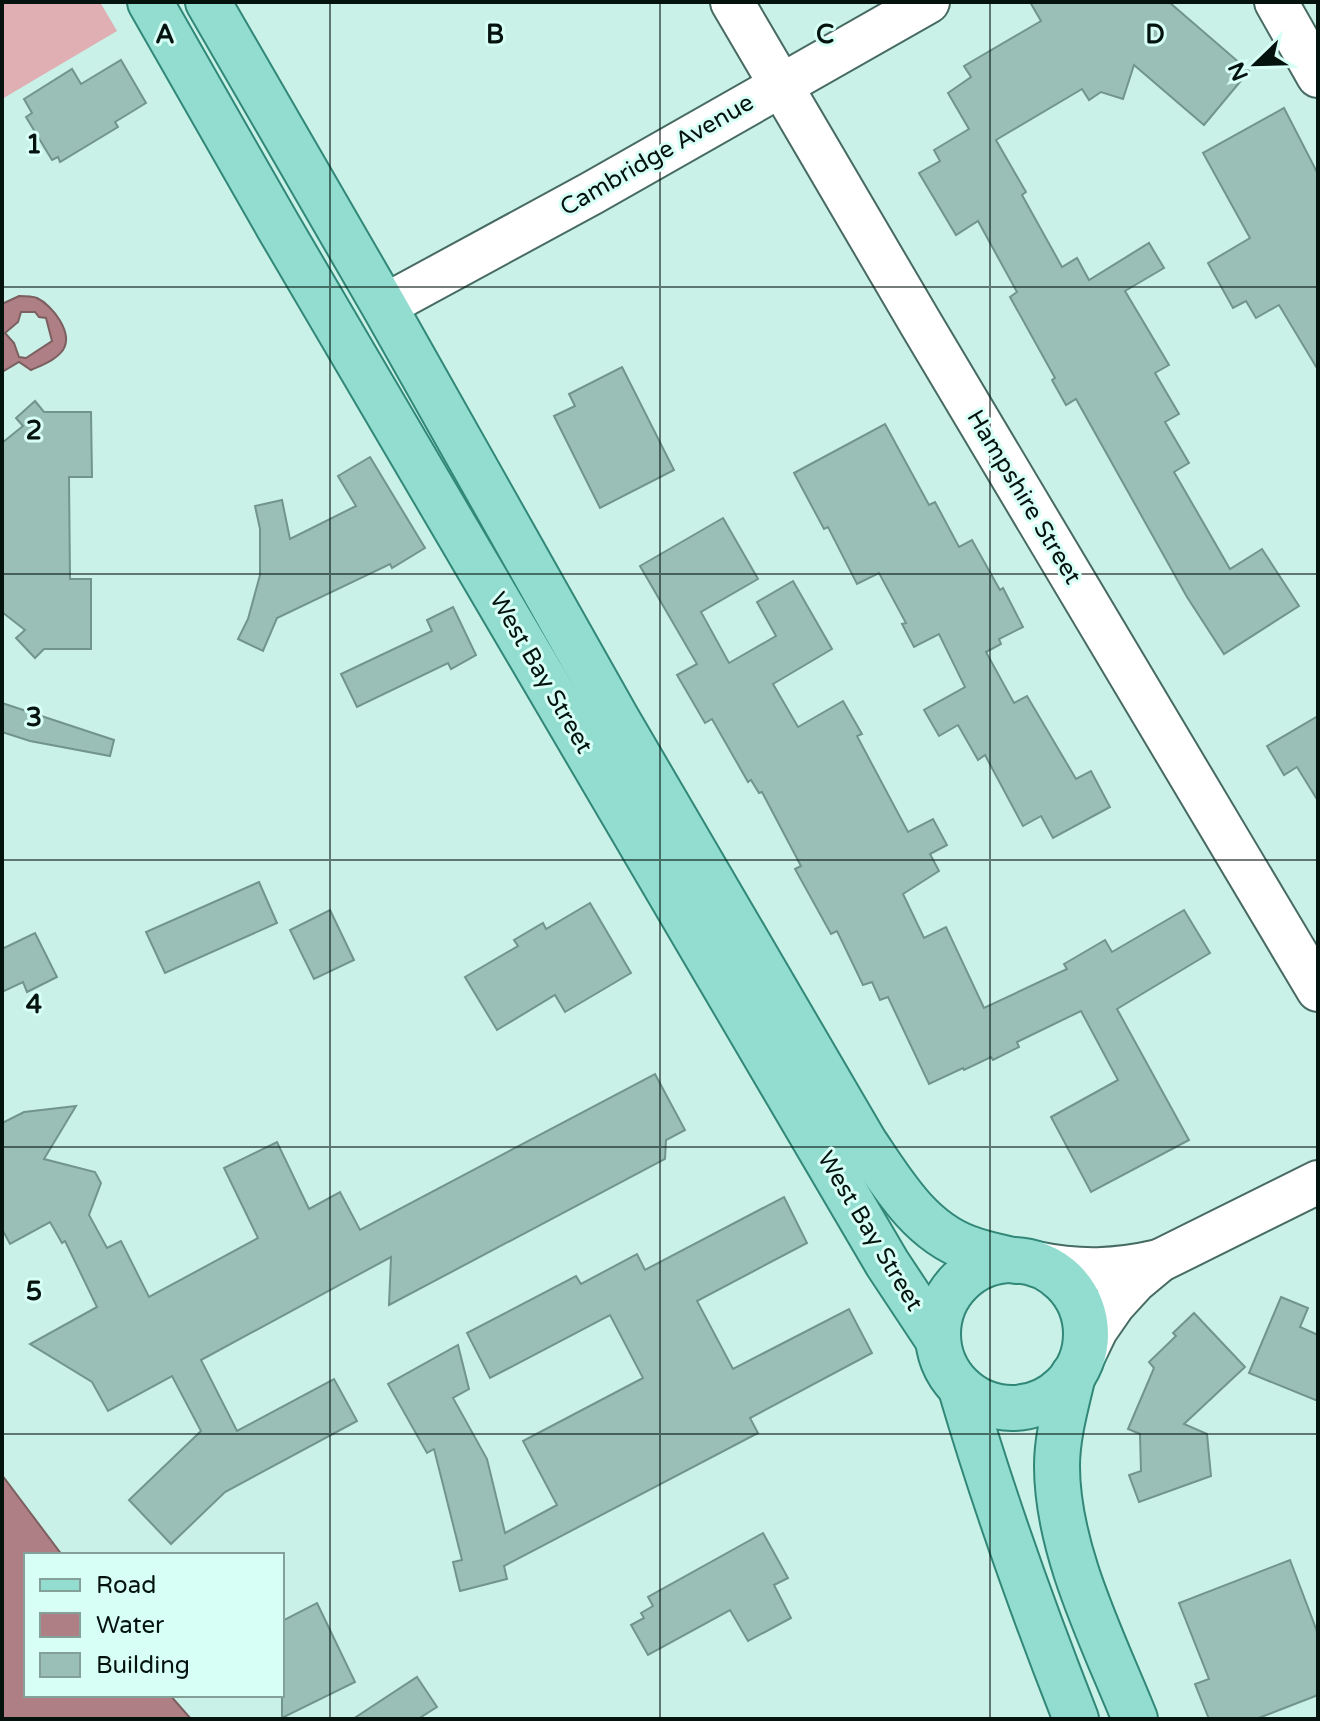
<svg xmlns="http://www.w3.org/2000/svg" width="1320" height="1721" viewBox="0 0 1320 1721" font-family="'Varela Round',sans-serif">
<rect width="100%" height="100%" fill="#caf1e7"/>
<path fill="#dfafb4" d="M2 2H100L117 31 2 99Z"/>
<g fill="#ae7f84" stroke="#7b5f61" stroke-width="2" fill-rule="evenodd">
<path d="M19 296C24 296 32 296 37 298 52 305 74 333 63 350 56 360 42 365 31 370L19 362 2 372V304ZM21 312H35L39 317 46 318 52 341 26 358 19 357 14 343 5 333 18 322Z"/>
<path d="M2 1475 62 1555H26V1695H170L191 1719H2Z"/>
</g>
<g fill="#99bfb6" stroke="#71958d" stroke-width="2">
<path d="M1030 2H1169L1249 71 1204 125 1134 65 1123 99 1101 92 1089 100 1082 89 996 140 1026 192 1022 195 1062 267 1077 258 1089 280 1149 243 1164 268 1125 291 1169 365 1155 373 1179 414 1165 422 1189 463 1174 472 1230 569 1262 549 1299 606 1224 654 1187 597 1076 399 1066 405 1052 380 1055 378 1010 297 1017 292 978 221 956 235 919 173 940 161 934 150 969 129 948 93 971 77 964 66 1041 21Z"/>
<path d="M121 60 146 103 115 122 118 127 60 162 58 157 52 160 26 117 32 113 24 99 72 69 81 84Z"/>
<path d="M1284 108 1318 174V370L1279 305 1256 318 1246 301 1233 308 1208 263 1250 238 1203 153Z"/>
<path d="M622 367 674 470 600 508 554 416 575 406 569 394Z"/>
<path d="M35 401 44 412H91L92 477H69L70 579H91V649H44L35 658 16 638 25 630 2 612V443L23 426 16 418Z"/>
<path d="M885 424 929 505 935 502 959 547 972 540 1000 590 1003 588 1023 627 999 639 1001 644 986 652 1014 703 1027 696 1076 779 1091 771 1110 807 1053 838 1041 816 1023 826 985 755 978 760 958 725 939 736 924 710 965 687 939 634 914 647 902 624 906 623 879 573 857 584 828 527 824 529 794 473Z"/>
<path d="M370 457 425 548 392 568 390 564 277 618 263 651 238 639 248 619 260 575V529L255 506 282 500 290 539 356 506 338 476Z"/>
<path d="M723 518 758 579 701 612 729 663 776 636 757 602 793 581 832 649 773 684 798 727 843 701 862 734 857 736 908 832 933 819 947 845 930 854 939 871 903 894 924 938 946 927 984 1008 1067 969 1064 964 1105 940 1112 952 1184 910 1210 953 1117 1009 1189 1140 1091 1192 1051 1117 1118 1080 1081 1011 1017 1042 1019 1047 993 1060 991 1057 964 1070 963 1068 929 1084 888 997 880 1000 872 982 863 985 837 931 831 934 795 869 801 866 762 792 759 793 751 780 748 782 712 719 705 723 677 675 697 664 640 566Z"/>
<path d="M453 607 476 655 451 669 448 663 357 707 341 674 432 631 427 620Z"/>
<path d="M2 703 114 740 110 756 30 741 2 732Z"/>
<path d="M1318 716V801L1297 767 1284 775 1267 746Z"/>
<path d="M259 882 277 923 165 973 146 932Z"/>
<path d="M590 903 631 973 565 1012 555 995 497 1030 465 977 518 946 514 940 543 923 546 929Z"/>
<path d="M330 910 354 960 314 979 290 930Z"/>
<path d="M35 933 57 977 27 992 23 982 2 992V949Z"/>
<path d="M655 1074 685 1130 666 1140 665 1159 389 1305 391 1257 201 1360 237 1431 334 1379 357 1421 225 1492 171 1544 129 1500 201 1431 172 1376 108 1411 92 1382 30 1344 97 1307 65 1241 62 1243 50 1222 10 1244 2 1229V1123L24 1112 76 1106 44 1159 95 1172 101 1183 89 1215 107 1248 121 1241 149 1297 258 1238 224 1168 277 1142 309 1209 340 1192 360 1230Z"/>
<path d="M784 1197 807 1243 697 1301 733 1369 849 1309 872 1353 750 1418 758 1433 504 1566 507 1579 460 1591 453 1562 462 1560 434 1449 427 1453 388 1384 458 1345 469 1389 453 1398 487 1459 505 1533 557 1505 523 1441 643 1378 610 1315 490 1378 467 1333 576 1276 581 1284 637 1254 645 1270Z"/>
<path d="M1281 1297 1308 1308 1300 1327 1318 1335V1401L1249 1373Z"/>
<path d="M1194 1313 1245 1367 1184 1424 1207 1434 1211 1476 1139 1502 1129 1475 1141 1471 1140 1434 1128 1429 1154 1368 1149 1362 1176 1336 1173 1333Z"/>
<path d="M763 1533 788 1578 774 1585 791 1618 748 1641 730 1610 648 1655 631 1625 644 1618 641 1613 653 1606 648 1597Z"/>
<path d="M1290 1560 1318 1634V1695L1256 1719H1209L1195 1684 1209 1679 1179 1603Z"/>
<path d="M317 1603 355 1682 282 1718V1621Z"/>
<path d="M417 1677 437 1707 418 1719H353Z"/>
</g>
<g fill="none" stroke-linecap="round" stroke-linejoin="round">
<defs>
<g id="minor">
<path d="M732 2 921 324 1318 990"/>
<path d="M1276 2 1318 76"/>
<path d="M384 306 592 193 928 2"/>
<path d="M1036 1263C1079 1272 1116 1271 1159 1261"/>
<path d="M1082 1359 1096 1330 1114 1304 1135 1281 1159 1261 1318 1182"/>
</g>
<g id="major">
<path d="M150 2 278 226 887 1263 938 1340"/>
<path d="M208 2 384 306 617 719 865 1143C892 1183 920 1231 968 1248 983 1254 1000 1257 1016 1261"/>
<circle cx="1012" cy="1334" r="74"/>
<path d="M1073 1375C1066 1405 1057 1436 1057 1466 1057 1551 1104 1642 1135 1719"/>
<path d="M961 1389C994 1501 1033 1610 1076 1719"/>
</g>
</defs>
<use href="#minor" stroke="#476b62" stroke-width="46"/>
<use href="#major" stroke="#328878" stroke-width="48"/>
<use href="#minor" stroke="#fff" stroke-width="42"/>
<use href="#major" stroke="#93ddd0" stroke-width="44"/>
</g>
<path fill="none" stroke="#05130f" stroke-width="2" stroke-opacity="0.55" d="M330 2V1719M660 2V1719M990 2V1719M2 287H1318M2 574H1318M2 860H1318M2 1147H1318M2 1434H1318"/>
<g text-anchor="middle" dominant-baseline="central" stroke-width="6" stroke-linejoin="round" paint-order="stroke">
<g font-size="24" fill="#05130f" stroke="#d7fff5">
<text transform="translate(657 155) rotate(-30)">Cambridge Avenue</text>
<text transform="translate(1024 497) rotate(59)">Hampshire Street</text>
<text transform="translate(541 673) rotate(60)">West Bay Street</text>
<text transform="translate(870 1231) rotate(59)">West Bay Street</text>
</g>
</g>
<g font-size="26" text-anchor="middle" font-weight="bold" fill="#05130f" stroke="#d7fff5" stroke-width="6" stroke-linejoin="round" paint-order="stroke">
<text x="165" y="43">A</text>
<text x="495" y="43">B</text>
<text x="825" y="43">C</text>
<text x="1155" y="43">D</text>
<text x="34" y="153">1</text>
<text x="34" y="439">2</text>
<text x="34" y="726">3</text>
<text x="34" y="1013">4</text>
<text x="34" y="1300">5</text>
</g>
<rect width="1320" height="1721" fill="none" stroke="#05130f" stroke-width="8"/>
<rect x="24" y="1553" width="260" height="144" fill="#d7fff5" stroke="#83a199" stroke-width="2"/>
<rect x="40" y="1579" width="40" height="12" fill="#93ddd0" stroke="#83a199" stroke-width="2"/>
<text x="96" y="1593" font-size="24" fill="#05130f">Road</text>
<rect x="40" y="1613" width="40" height="24" fill="#ae7f84" stroke="#83a199" stroke-width="2"/>
<text x="96" y="1633" font-size="24" fill="#05130f">Water</text>
<rect x="40" y="1653" width="40" height="24" fill="#99bfb6" stroke="#83a199" stroke-width="2"/>
<text x="96" y="1673" font-size="24" fill="#05130f">Building</text>
<g transform="translate(1256 64) rotate(247)" stroke="#d7fff5" stroke-width="6" paint-order="stroke">
<path d="M0-6L14 30L0 20L-14 30Z" fill="#05130f"/>
<text y="-12" font-size="22" font-weight="bold" text-anchor="middle" fill="#05130f">N</text>
</g>
</svg>
